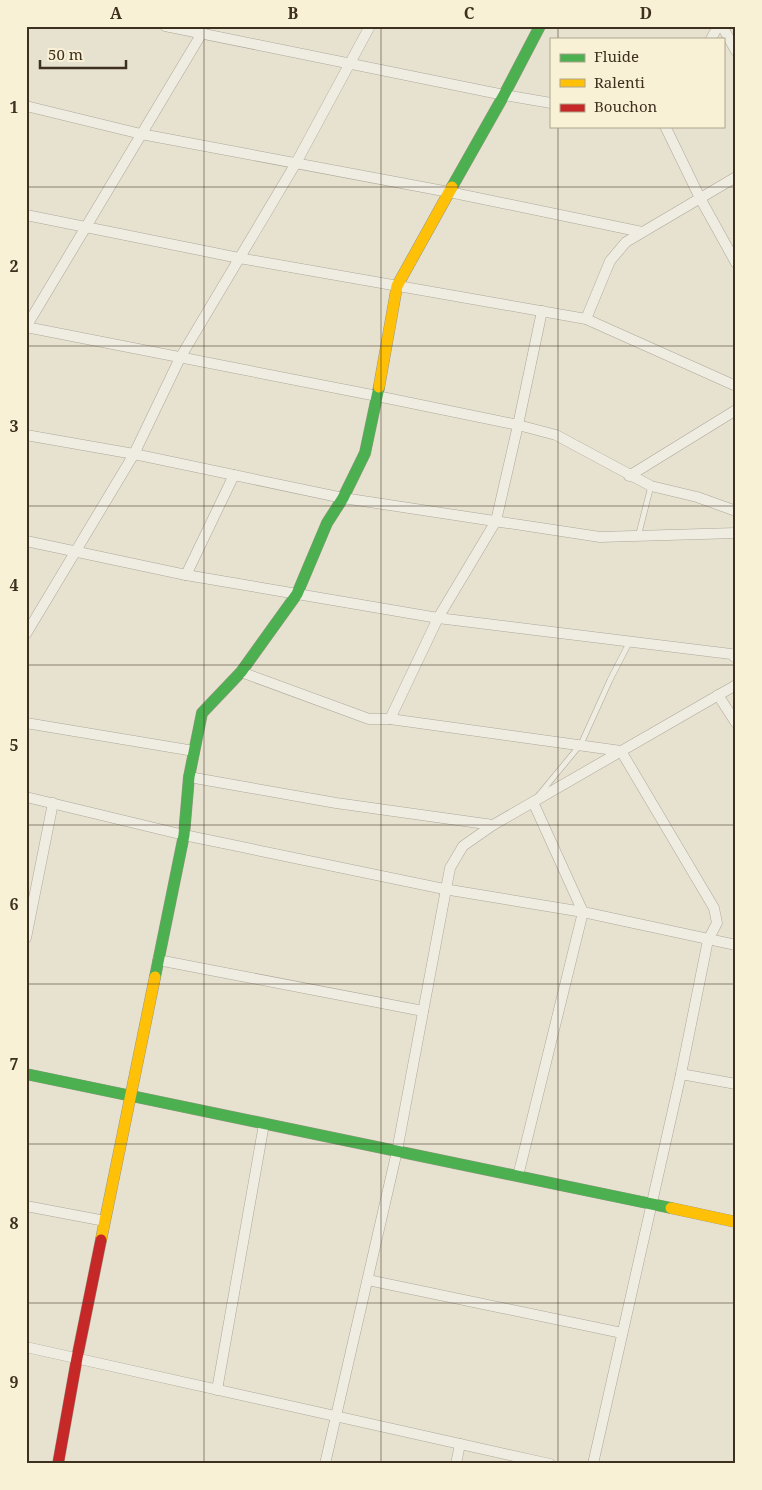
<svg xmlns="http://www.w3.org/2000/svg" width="762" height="1490" viewBox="0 0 762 1490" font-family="'Noto Serif',serif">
<rect width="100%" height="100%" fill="#e7e2d0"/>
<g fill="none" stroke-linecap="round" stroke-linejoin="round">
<defs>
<g id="lane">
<path d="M638 537 651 486"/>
<path d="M538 796 581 744 610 680 630 641"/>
</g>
<g id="street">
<path d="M165 26 504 95 551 103"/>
<path d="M722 26 736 51"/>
<path d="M711 39 718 26"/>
<path d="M26 106 141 134 449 192 642 232"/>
<path d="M665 126 700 198 736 263"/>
<path d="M26 215 239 258 586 319 736 386"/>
<path d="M586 319 610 261 626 242 736 177"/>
<path d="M26 327 377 396 518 425 556 435 651 486 697 497 736 511"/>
<path d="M26 327 202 33"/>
<path d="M26 435 134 454 343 498 600 537 736 533"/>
<path d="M629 476 736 410"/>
<path d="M26 541 186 575 438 618 731 654 736 658"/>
<path d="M186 575 234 475"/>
<path d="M26 634 134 454 180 358 296 163 370 26"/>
<path d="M241 672 369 719H390L621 751 714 908 717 923 708 940 681 1074 593 1464"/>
<path d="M718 695 736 723"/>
<path d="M390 719 438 618 496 521 518 425 542 311"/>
<path d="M26 723 194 751"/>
<path d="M189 777 336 803 493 825"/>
<path d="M26 797 184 835 444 889 583 912 736 945"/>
<path d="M26 938 53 803"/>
<path d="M158 960 423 1011"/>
<path d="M681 1074 736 1084"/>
<path d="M518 1176 583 912 533 802"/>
<path d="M26 1206 105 1221"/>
<path d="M368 1280 622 1333"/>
<path d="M26 1347 550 1464"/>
<path d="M217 1390 264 1124"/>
<path d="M325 1464 397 1151 450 868 463 846 493 825 736 685"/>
<path d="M456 1464 460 1444"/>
</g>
<g id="fast">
<path d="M452 187 504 95 540 26"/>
<path d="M155 977 184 835 189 777 202 713 241 672 297 594 327 523 343 498 365 453 379 387"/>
<path d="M26 1074 671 1208"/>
</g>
<g id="slow">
<path d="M379 387 397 286 452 187"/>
<path d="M671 1208 736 1222"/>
<path d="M101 1240 155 977"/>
</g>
<path id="jam" d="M58 1464 77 1358 101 1240"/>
</defs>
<use href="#lane" stroke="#ada798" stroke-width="6"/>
<use href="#street" stroke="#ada798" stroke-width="11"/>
<use href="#fast" stroke="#9c9688" stroke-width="12"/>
<use href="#slow" stroke="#9c9688" stroke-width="12"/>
<use href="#jam" stroke="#9c9688" stroke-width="12"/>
<use href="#lane" stroke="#efece2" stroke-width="5"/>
<use href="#street" stroke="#efece2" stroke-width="10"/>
<use href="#fast" stroke="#4caf50" stroke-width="11"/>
<use href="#slow" stroke="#ffc107" stroke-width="11"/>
<use href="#jam" stroke="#c62828" stroke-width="11"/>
</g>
<path fill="none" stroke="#3e301f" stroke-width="1" stroke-opacity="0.55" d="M204 26V1464M381 26V1464M558 26V39M558 126V1464M26 187H736M26 346H736M26 506H736M26 665H736M26 825H736M26 984H736M26 1144H736M26 1303H736"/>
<rect width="762" height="1490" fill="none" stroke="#f8f1d6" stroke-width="55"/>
<rect x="550" y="38" width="175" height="90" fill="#f8f1d6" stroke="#aea48d"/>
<rect x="560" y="54" width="25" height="8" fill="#4caf50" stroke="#aea48d"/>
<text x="594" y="62" font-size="15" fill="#3e301f">Fluide</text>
<rect x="560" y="79" width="25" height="8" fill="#ffc107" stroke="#aea48d"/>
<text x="594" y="88" font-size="15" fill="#3e301f">Ralenti</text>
<rect x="560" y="104" width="25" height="8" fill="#c62828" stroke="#aea48d"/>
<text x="594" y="112" font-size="15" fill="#3e301f">Bouchon</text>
<path d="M40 60v8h86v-8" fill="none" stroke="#3e301f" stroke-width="2.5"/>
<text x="48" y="60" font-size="15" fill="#3e301f" stroke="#f8f1d6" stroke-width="4" paint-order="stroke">50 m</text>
<rect x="28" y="28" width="706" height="1434" fill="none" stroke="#3e301f" stroke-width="2"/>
<g font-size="16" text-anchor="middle" font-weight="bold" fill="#3e301f">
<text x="116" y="19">A</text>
<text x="293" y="19">B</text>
<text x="469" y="19">C</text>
<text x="646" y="19">D</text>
<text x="14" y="113">1</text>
<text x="14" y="272">2</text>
<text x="14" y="432">3</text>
<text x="14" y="591">4</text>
<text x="14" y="751">5</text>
<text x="14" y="910">6</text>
<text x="14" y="1070">7</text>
<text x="14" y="1229">8</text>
<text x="14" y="1388">9</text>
</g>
</svg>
